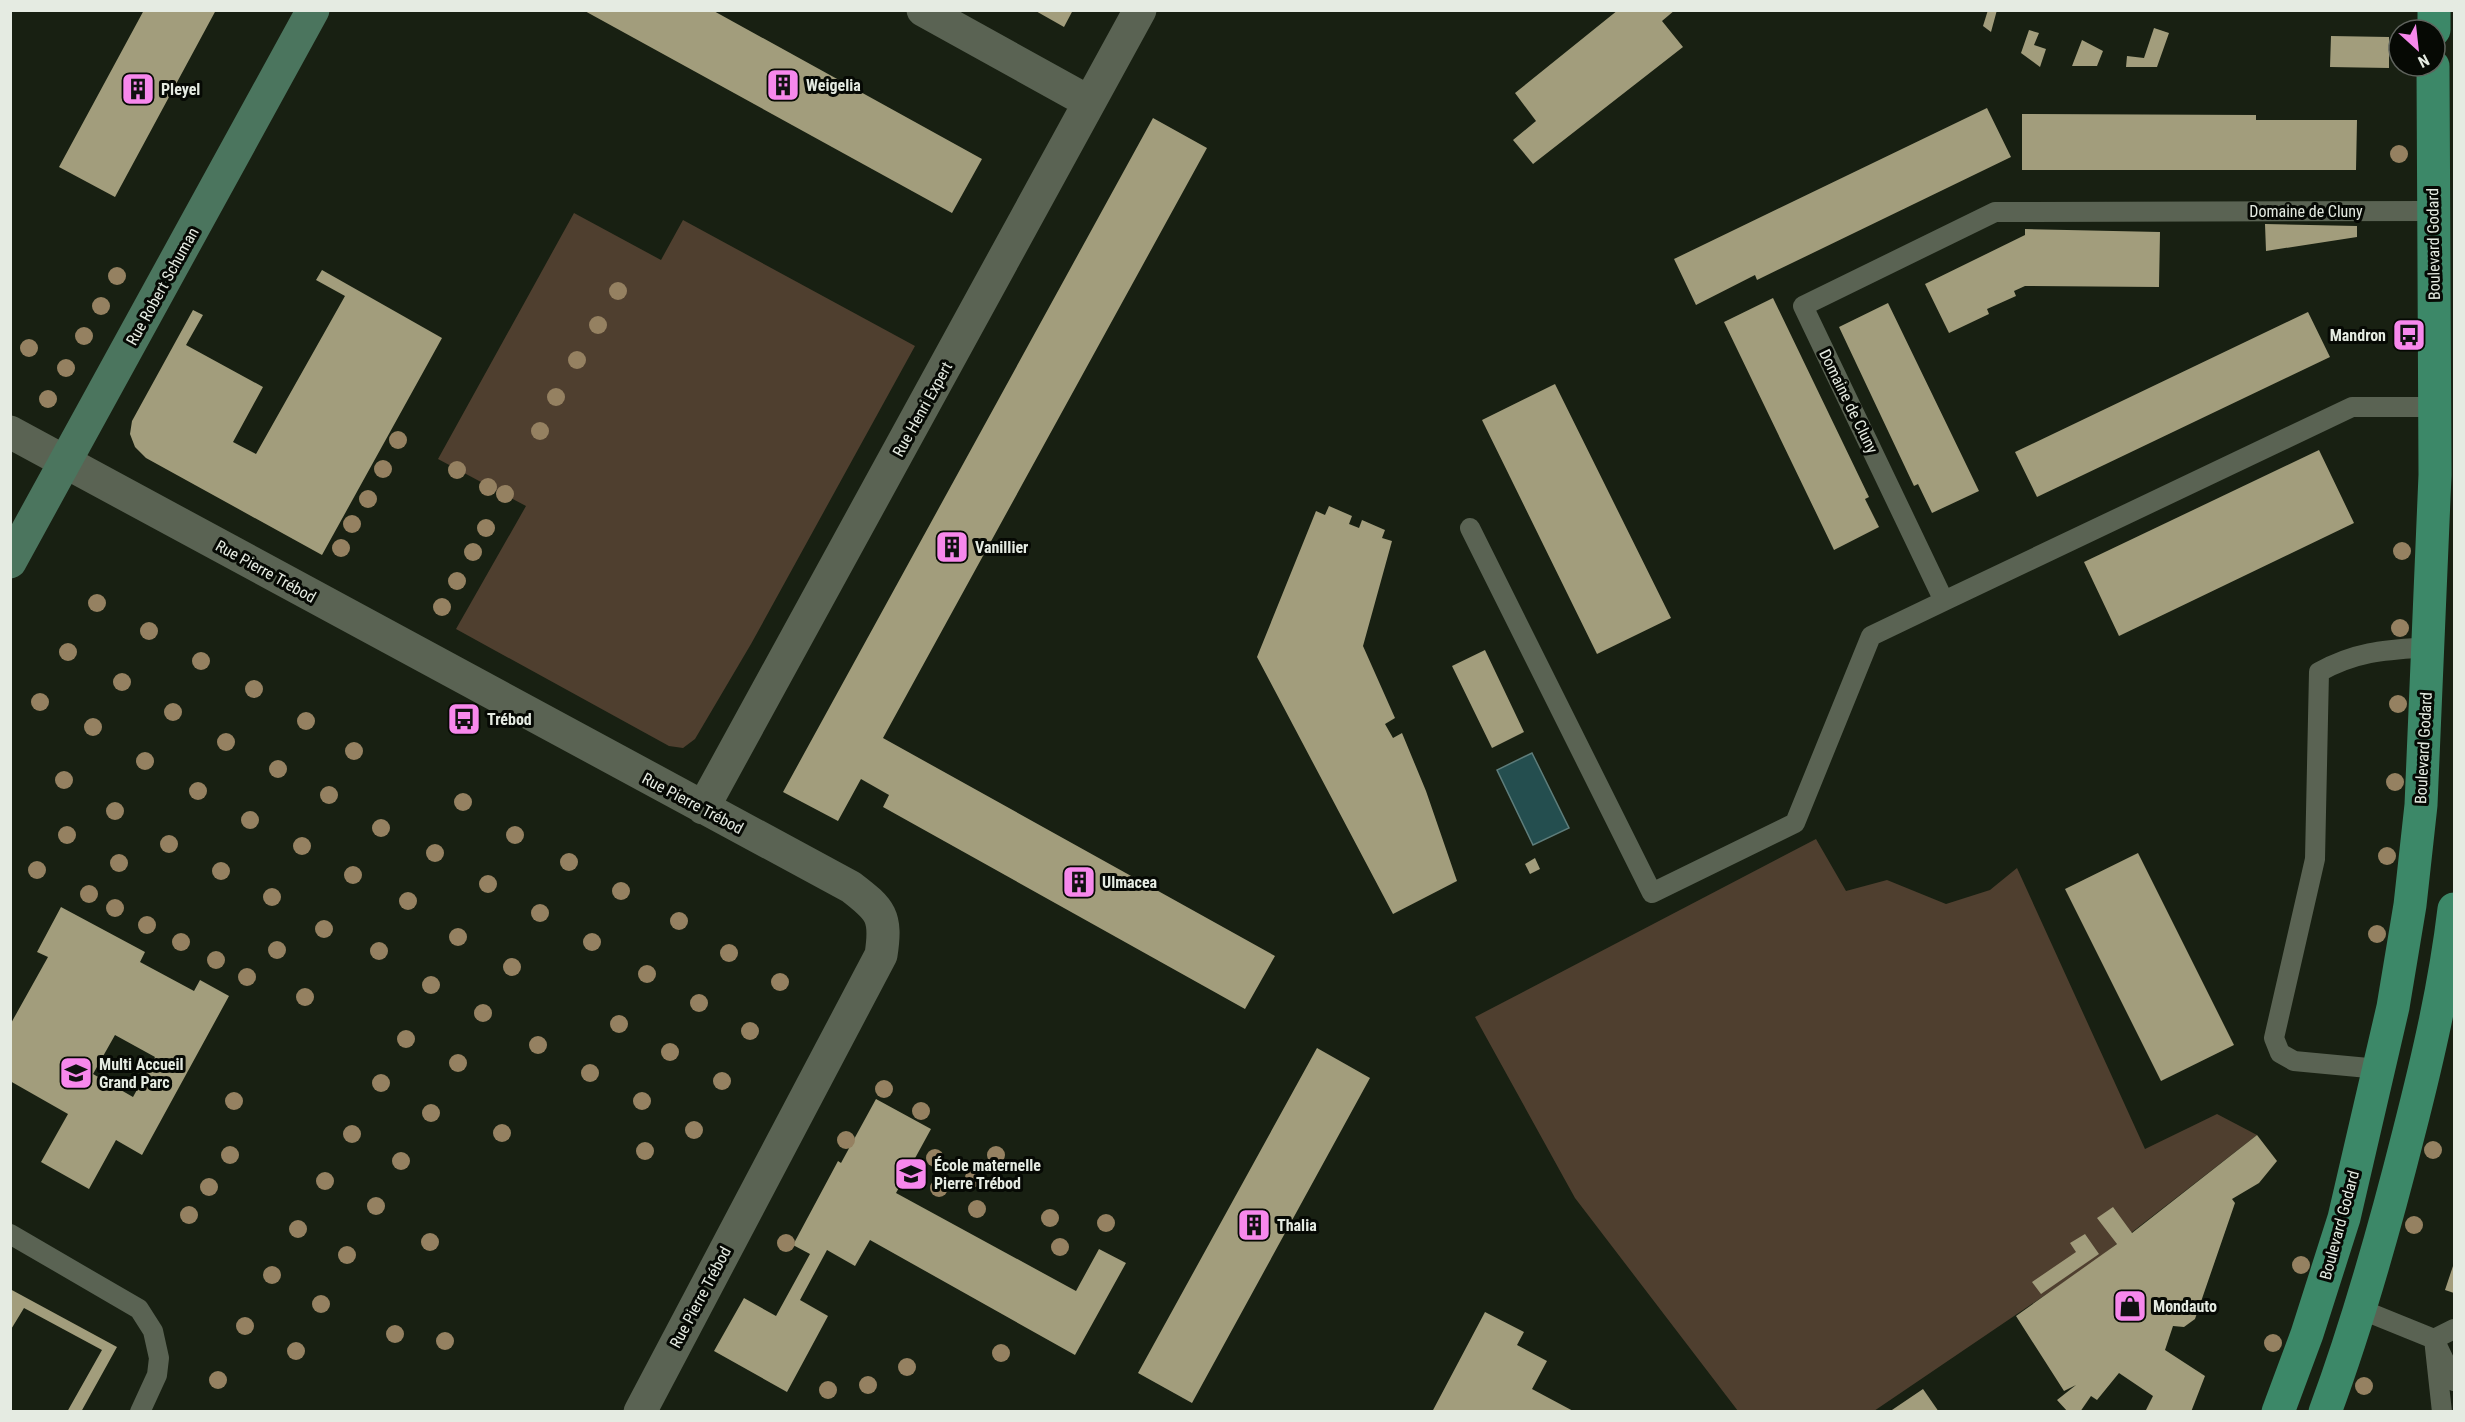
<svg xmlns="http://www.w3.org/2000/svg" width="2465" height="1422" font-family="'Roboto Condensed',sans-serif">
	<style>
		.green { fill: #4f3f2f }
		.water { fill: #244e4f; stroke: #5e7d7b; stroke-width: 1.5 }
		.building { fill: #a29d7c; fill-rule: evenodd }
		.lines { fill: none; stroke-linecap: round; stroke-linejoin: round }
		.lane { stroke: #5a6353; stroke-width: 20 }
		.street { stroke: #5a6353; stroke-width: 33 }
		.secondary { stroke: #4b755e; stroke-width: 33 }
		.primary { stroke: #3c8868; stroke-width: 33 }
		.tree { fill: #958161 }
		.labels { text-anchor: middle; stroke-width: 6; stroke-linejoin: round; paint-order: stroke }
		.poi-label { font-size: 16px; font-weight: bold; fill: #e5ebe2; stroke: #060904; text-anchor: start }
		.street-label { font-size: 16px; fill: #e5ebe2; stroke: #060904 }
	</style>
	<rect width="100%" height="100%" fill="#182012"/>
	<path class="green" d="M574,213L661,260L683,220L915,346L751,644L695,739L683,748L669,746L456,629L526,506L438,459Z
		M1816,839L1846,891L1887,880L1946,904L1990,890L2017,868L2145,1149L2217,1114L2257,1135L2091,1264L1874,1411H1738L1575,1198L1475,1017Z"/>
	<path class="water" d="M1532,753L1569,828L1533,845L1497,770Z"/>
	<path class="building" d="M144,10H216L115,197L59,167Z
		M583,10H712L982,159L952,213Z
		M1034,10H1073L1064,27Z
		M1618,10H1675L1662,21L1683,47L1533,164L1513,140L1536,121L1515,93Z
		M1988,10H1997L1991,32L1983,26Z
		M2154,28L2169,33L2157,67H2126L2127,56L2144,58Z
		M2029,30L2039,33L2034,45L2046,49L2040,67L2021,53Z
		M2331,36L2389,37V68L2330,67Z
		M2082,40L2103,51L2097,66H2072Z
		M1987,108L2011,157L1757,280L1755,275L1696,305L1674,259Z
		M2022,114L2256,115V120H2357L2356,170H2022Z
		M1153,118L1207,148L883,738L1275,956L1245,1009L883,807L889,795L861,779L838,821L783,792Z
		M2265,224L2357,226V237L2266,251Z
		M2025,229L2160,232L2159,287L2025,286L2014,291L2016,296L1987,309L1989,314L1949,333L1925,284L2025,235Z
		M322,270L442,338L322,555L146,458L135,447L130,434L132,421L193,310L203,315L186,345L263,387L233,442L256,454L345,296L316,280Z
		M1773,298L1869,497L1865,499L1879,527L1834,550L1724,322Z
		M1888,303L1979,491L1932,513L1918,484L1914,486L1839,327Z
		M2308,312L2330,357L2037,497L2015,452Z
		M1555,384L1671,618L1597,654L1482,420Z
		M2319,450L2354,523L2119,636L2084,562Z
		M1329,506L1352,516L1349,524L1359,528L1362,520L1385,530L1382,538L1392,541L1363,646L1395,718L1385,724L1393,738L1402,733L1426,791L1457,881L1393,914L1257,657L1316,511L1325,515Z
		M1485,650L1524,732L1492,748L1452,666Z
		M2138,853L2234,1045L2161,1081L2065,889Z
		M1535,858L1540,869L1530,874L1525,864Z
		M61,907L145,952L140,962L194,991L200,980L229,996L142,1155L116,1140L89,1189L41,1162L68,1114L10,1081V1025L48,957L37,952ZM115,1035L155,1057L133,1097L93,1074Z
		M1317,1048L1370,1078L1192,1403L1138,1373Z
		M876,1099L931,1129L896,1193L1076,1291L1099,1249L1126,1263L1075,1355L870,1240L855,1266L827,1250L800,1300L828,1316L787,1392L714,1351L744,1298L776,1316L810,1254L793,1245L838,1161L841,1163Z
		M2257,1135L2277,1161L2259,1183L2232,1199L2235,1203L2195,1319L2184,1327L2173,1326L2165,1350L2205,1376L2191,1412H2145L2153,1396L2119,1373L2097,1400L2091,1396L2080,1412H2068L2057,1400L2076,1385L2064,1391L2016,1316L2117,1244L2097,1218L2113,1207L2132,1233Z
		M2085,1234L2099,1254L2041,1294L2032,1282L2076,1252L2070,1243Z
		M2454,1263V1293L2445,1290Z
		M10,1289L117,1347L81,1412H67L102,1350L24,1308L10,1331Z
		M1485,1312L1524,1332L1517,1345L1547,1361L1532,1389L1575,1412H1432Z
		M1923,1389L1939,1412H1889Z"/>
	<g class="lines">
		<path class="lane" d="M2433,211L1995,212L1803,306L1944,601L2352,407H2435
			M1470,528L1652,893L1795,823L1871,636L1944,601
			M2379,1069L2294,1061L2280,1053L2274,1038L2315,859L2319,672C2357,651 2386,650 2428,647
			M10,1234L139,1309L153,1331L159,1358L157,1375L140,1412
			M2360,1309L2434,1339L2442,1412
			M2454,1329L2434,1339L2454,1381"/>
		<path class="street" d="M923,10L1089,102
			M10,432L851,887C881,910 887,916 881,955L640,1412
			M703,808L1140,10"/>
		<path class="secondary" d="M10,562L313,10"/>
		<path class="primary" d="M2434,30V10
			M2278,1412L2307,1334L2344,1218L2393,1007L2410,905L2421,805L2435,475L2433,66
			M2325,1412C2359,1320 2385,1227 2409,1132C2428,1058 2445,985 2454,909"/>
	</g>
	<g class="tree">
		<circle cx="2399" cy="154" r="9"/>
		<circle cx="117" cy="276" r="9"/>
		<circle cx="618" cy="291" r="9"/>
		<circle cx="101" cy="306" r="9"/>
		<circle cx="598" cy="325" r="9"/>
		<circle cx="84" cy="336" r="9"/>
		<circle cx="29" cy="348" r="9"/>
		<circle cx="577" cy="360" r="9"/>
		<circle cx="66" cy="368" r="9"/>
		<circle cx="556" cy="397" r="9"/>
		<circle cx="48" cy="399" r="9"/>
		<circle cx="540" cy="431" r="9"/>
		<circle cx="398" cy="440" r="9"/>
		<circle cx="383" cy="469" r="9"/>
		<circle cx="457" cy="470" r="9"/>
		<circle cx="488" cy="487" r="9"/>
		<circle cx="505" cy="494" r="9"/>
		<circle cx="368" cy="499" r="9"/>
		<circle cx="352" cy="524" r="9"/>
		<circle cx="486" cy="528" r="9"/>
		<circle cx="341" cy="548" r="9"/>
		<circle cx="2402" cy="551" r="9"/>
		<circle cx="473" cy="552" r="9"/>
		<circle cx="457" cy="581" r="9"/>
		<circle cx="97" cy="603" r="9"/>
		<circle cx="442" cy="607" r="9"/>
		<circle cx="2400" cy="628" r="9"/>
		<circle cx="149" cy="631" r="9"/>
		<circle cx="68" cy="652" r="9"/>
		<circle cx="201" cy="661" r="9"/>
		<circle cx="122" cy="682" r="9"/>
		<circle cx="254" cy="689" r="9"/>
		<circle cx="40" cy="702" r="9"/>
		<circle cx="2398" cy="704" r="9"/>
		<circle cx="173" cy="712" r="9"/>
		<circle cx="306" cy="721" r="9"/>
		<circle cx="93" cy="727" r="9"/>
		<circle cx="226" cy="742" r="9"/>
		<circle cx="354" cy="751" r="9"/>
		<circle cx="145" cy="761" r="9"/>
		<circle cx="278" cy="769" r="9"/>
		<circle cx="64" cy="780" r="9"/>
		<circle cx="2395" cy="782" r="9"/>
		<circle cx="198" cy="791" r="9"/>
		<circle cx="329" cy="795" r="9"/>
		<circle cx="463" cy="802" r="9"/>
		<circle cx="115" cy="811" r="9"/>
		<circle cx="250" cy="820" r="9"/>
		<circle cx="381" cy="828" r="9"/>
		<circle cx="67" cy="835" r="9"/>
		<circle cx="515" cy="835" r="9"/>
		<circle cx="169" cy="844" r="9"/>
		<circle cx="302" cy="846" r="9"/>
		<circle cx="435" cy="853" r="9"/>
		<circle cx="2387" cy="856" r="9"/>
		<circle cx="569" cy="862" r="9"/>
		<circle cx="119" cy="863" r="9"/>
		<circle cx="37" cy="870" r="9"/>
		<circle cx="221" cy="871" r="9"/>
		<circle cx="353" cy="875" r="9"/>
		<circle cx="488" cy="884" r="9"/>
		<circle cx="621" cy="891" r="9"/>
		<circle cx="89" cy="894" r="9"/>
		<circle cx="272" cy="897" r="9"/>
		<circle cx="408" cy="901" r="9"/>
		<circle cx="115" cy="908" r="9"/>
		<circle cx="540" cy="913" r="9"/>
		<circle cx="679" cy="921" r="9"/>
		<circle cx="147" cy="925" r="9"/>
		<circle cx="324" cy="929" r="9"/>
		<circle cx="2377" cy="934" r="9"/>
		<circle cx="458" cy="937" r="9"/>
		<circle cx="181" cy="942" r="9"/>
		<circle cx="592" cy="942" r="9"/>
		<circle cx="277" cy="950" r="9"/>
		<circle cx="379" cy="951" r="9"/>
		<circle cx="729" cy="953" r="9"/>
		<circle cx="216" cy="960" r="9"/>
		<circle cx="512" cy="967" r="9"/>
		<circle cx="647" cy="974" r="9"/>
		<circle cx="247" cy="977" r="9"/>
		<circle cx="780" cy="982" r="9"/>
		<circle cx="431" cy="985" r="9"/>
		<circle cx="305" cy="997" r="9"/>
		<circle cx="699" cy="1003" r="9"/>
		<circle cx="483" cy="1013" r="9"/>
		<circle cx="619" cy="1024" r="9"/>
		<circle cx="750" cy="1031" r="9"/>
		<circle cx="406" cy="1039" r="9"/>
		<circle cx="538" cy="1045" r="9"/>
		<circle cx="670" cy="1052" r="9"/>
		<circle cx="458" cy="1063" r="9"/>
		<circle cx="590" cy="1073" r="9"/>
		<circle cx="722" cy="1081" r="9"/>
		<circle cx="381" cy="1083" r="9"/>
		<circle cx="884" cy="1089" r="9"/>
		<circle cx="234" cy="1101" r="9"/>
		<circle cx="642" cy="1101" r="9"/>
		<circle cx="921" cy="1111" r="9"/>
		<circle cx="431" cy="1113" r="9"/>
		<circle cx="694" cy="1130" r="9"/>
		<circle cx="502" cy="1133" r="9"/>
		<circle cx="352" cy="1134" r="9"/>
		<circle cx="846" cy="1140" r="9"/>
		<circle cx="2433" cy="1150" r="9"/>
		<circle cx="645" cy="1151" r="9"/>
		<circle cx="230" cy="1155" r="9"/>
		<circle cx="996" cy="1155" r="9"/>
		<circle cx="935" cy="1158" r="9"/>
		<circle cx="401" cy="1161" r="9"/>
		<circle cx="974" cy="1178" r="9"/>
		<circle cx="325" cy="1181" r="9"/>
		<circle cx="209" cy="1187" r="9"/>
		<circle cx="939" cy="1188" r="9"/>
		<circle cx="376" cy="1206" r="9"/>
		<circle cx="977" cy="1209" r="9"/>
		<circle cx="189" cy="1215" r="9"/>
		<circle cx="1050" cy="1218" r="9"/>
		<circle cx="1106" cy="1223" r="9"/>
		<circle cx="2414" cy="1225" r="9"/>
		<circle cx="298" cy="1229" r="9"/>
		<circle cx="430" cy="1242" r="9"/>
		<circle cx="786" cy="1243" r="9"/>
		<circle cx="1060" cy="1247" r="9"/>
		<circle cx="347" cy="1255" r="9"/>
		<circle cx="2301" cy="1265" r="9"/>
		<circle cx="272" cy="1275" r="9"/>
		<circle cx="321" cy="1304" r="9"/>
		<circle cx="245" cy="1326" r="9"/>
		<circle cx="395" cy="1334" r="9"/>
		<circle cx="445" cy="1341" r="9"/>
		<circle cx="2273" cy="1343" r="9"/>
		<circle cx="296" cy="1351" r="9"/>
		<circle cx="1001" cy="1353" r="9"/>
		<circle cx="907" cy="1367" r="9"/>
		<circle cx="218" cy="1380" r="9"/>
		<circle cx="868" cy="1385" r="9"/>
		<circle cx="2364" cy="1386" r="9"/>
		<circle cx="828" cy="1390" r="9"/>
	</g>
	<defs>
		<symbol id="building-square" viewBox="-11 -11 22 22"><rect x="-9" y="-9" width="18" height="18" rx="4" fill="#f788ec" stroke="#060904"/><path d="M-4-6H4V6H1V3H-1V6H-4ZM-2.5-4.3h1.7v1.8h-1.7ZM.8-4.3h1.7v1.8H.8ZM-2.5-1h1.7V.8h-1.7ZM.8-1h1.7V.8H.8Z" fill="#111"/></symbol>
		<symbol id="bus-square" viewBox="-11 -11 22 22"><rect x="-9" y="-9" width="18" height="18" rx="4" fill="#f788ec" stroke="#060904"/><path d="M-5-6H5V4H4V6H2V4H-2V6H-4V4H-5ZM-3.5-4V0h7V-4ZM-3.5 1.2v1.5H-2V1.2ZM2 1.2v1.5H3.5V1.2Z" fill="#111"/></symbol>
		<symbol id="school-square" viewBox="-11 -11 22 22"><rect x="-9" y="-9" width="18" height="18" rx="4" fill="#f788ec" stroke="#060904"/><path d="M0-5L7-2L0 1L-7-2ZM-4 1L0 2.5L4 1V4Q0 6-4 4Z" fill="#111"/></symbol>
		<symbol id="shop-square" viewBox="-11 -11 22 22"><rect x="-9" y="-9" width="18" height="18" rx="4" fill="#f788ec" stroke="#060904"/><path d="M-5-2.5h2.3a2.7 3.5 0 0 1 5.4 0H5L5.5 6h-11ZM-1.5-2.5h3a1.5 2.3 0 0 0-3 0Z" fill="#111"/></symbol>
	</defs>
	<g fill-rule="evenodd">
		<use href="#building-square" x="764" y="66" width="38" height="38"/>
		<use href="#building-square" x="119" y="70" width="38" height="38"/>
		<use href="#bus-square" x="2390" y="316" width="38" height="38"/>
		<use href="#building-square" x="933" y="528" width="38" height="38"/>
		<use href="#bus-square" x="445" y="700" width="38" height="38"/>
		<use href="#building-square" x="1060" y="863" width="38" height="38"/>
		<use href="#school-square" x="57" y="1054" width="38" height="38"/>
		<use href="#school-square" x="892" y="1155" width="38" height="38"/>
		<use href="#building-square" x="1235" y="1206" width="38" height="38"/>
		<use href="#shop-square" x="2111" y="1287" width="38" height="38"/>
	</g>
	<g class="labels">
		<g class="poi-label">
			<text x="806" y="91">Weigelia</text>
			<text x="161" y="95">Pleyel</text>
			<text x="2386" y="341" text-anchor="end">Mandron</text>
			<text x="975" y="553">Vanillier</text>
			<text x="487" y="725">Trébod</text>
			<text x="1102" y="888">Ulmacea</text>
			<text x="99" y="1070">Multi Accueil<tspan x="99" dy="18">Grand Parc</tspan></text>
			<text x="934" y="1171">École maternelle<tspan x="934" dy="18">Pierre Trébod</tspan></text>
			<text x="1277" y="1231">Thalia</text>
			<text x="2153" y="1312">Mondauto</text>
		</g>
		<g class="street-label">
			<text x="2306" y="217">Domaine de Cluny</text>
			<text transform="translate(2433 244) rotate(-91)" y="6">Boulevard Godard</text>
			<text transform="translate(162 286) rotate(-61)" y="6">Rue Robert Schuman</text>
			<text transform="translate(1849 401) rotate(64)" y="6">Domaine de Cluny</text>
			<text transform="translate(922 409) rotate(-61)" y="6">Rue Henri Expert</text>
			<text transform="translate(266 571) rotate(29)" y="6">Rue Pierre Trébod</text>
			<text transform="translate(2423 748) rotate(-87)" y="6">Boulevard Godard</text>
			<text transform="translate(693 803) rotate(28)" y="6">Rue Pierre Trébod</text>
			<text transform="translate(2339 1225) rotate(-75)" y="6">Boulevard Godard</text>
			<text transform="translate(700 1297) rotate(-62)" y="6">Rue Pierre Trébod</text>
		</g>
	</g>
	<rect width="2465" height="1422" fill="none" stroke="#e5ebe2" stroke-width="24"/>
	<g transform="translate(2417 48) rotate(153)"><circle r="28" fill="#060904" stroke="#5f635d" stroke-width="1.5"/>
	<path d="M0-4.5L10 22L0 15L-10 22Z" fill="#f788ec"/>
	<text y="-9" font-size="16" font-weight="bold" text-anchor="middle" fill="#e5ebe2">N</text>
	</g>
</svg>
